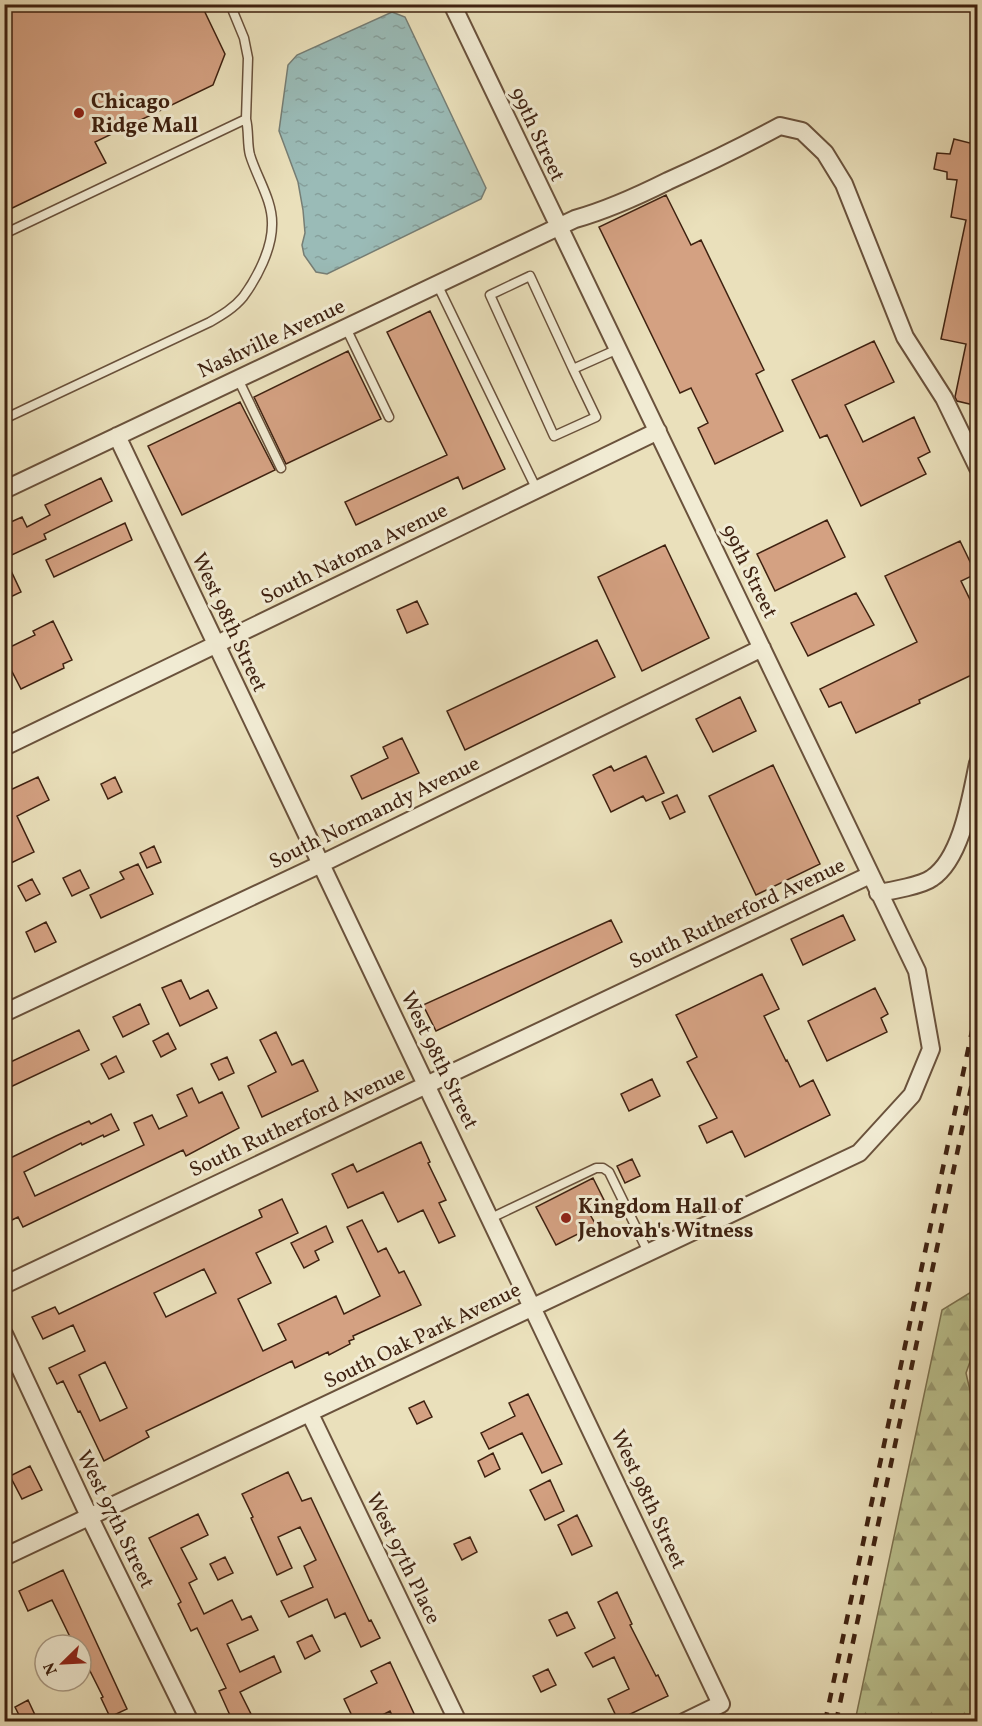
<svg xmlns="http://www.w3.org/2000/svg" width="982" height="1726" font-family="Vollkorn,serif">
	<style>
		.forest { fill: url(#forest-firs); stroke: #7c7250; stroke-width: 1.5 }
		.water { fill: url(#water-ripples); stroke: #767e75; stroke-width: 1.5 }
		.building { fill: #d4a182; stroke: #3f2211; stroke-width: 1.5; fill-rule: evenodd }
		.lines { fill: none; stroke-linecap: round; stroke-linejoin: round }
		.service-casing { stroke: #6a523c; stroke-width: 11 }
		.minor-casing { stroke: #6a523c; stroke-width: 20 }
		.service { stroke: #f1ebd3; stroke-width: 8 }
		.minor { stroke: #f1ebd3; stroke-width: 16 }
		.rail { stroke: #3f2211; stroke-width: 4.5; stroke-dasharray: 10 10; stroke-linecap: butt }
		.poi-dot { fill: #8f2418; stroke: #f1ebd3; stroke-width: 2 }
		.labels { text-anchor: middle; stroke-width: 6; stroke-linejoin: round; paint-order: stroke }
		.poi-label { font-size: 21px; font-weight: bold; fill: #3f2211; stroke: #f1ebd3; text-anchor: start }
		.street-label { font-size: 21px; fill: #3f2211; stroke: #f1ebd3 }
	</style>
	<defs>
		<pattern id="forest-firs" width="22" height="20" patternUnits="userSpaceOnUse" patternTransform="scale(1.5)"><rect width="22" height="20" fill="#bac18e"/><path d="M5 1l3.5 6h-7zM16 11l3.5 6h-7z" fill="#999c73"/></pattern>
		<pattern id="water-ripples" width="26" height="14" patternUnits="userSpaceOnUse" patternTransform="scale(1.5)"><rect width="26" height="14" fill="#9abbb7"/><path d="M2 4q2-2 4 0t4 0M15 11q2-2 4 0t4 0" fill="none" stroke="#86a09c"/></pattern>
	</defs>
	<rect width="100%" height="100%" fill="#eae0bb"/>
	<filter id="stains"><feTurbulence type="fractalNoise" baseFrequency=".00333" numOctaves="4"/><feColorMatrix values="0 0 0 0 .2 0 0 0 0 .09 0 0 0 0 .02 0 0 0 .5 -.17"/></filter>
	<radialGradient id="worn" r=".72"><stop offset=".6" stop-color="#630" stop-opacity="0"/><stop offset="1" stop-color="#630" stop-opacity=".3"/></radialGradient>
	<path class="forest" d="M977,1277V1342L966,1373L978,1426L977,1719L972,1722L855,1721L942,1310L973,1291Z"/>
	<path class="water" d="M392,12L405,17L486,188L481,199L327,274L316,272L304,255L302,245L305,233L303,210L298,182L279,131L288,65L297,55Z"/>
	<path class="building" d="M4,4H201L225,54L213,85L95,142L106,163L4,212Z
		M954,139L978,145V406L957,401L955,397L966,344L941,339L966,220L951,217L957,180L947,179V172L934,169L937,153L950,154Z
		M666,195L691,245L701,240L764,370L756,374L783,431L715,464L698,428L708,423L691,388L680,393L599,227Z
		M430,311L505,469L463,489L458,477L356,525L345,502L447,455L387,332Z
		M874,341L894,382L845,405L863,442L914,417L930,452L918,458L926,474L861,506L827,435L820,438L792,380Z
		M348,351L381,419L286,464L254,397Z
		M240,402L275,470L182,515L148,446Z
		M101,478L112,501L44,534L46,539L5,558L21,592L4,600V525L22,517L27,527L50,515L45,505Z
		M827,520L845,557L775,591L757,554Z
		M125,523L132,540L54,577L46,560Z
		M960,541L976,574L961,581L978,616V672L919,700L920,703L856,733L841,702L829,707L820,689L917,642L885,576Z
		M665,545L709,638L642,671L598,577Z
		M856,593L874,625L808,656L791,623Z
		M417,601L428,624L407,633L397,610Z
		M53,621L72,660L63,664L64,668L21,689L4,656V650L35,635L33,631Z
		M597,640L615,677L465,750L447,711Z
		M740,697L756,731L713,752L696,719Z
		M402,738L419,773L362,799L351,776L388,758L383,747Z
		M646,756L664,793L646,801L643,796L611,812L593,775L611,766L614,771Z
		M773,765L820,864L756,895L709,796Z
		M38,777L49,800L17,816L34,852L11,863L4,850V789L6,792Z
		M115,777L122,792L108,799L101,784Z
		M677,795L685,812L670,819L662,802Z
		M154,846L161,862L147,868L140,853Z
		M138,864L153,894L101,918L90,895L124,879L120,872Z
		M80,870L89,888L72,896L63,878Z
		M32,879L40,894L26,901L18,886Z
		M843,915L855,940L803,965L791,939Z
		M611,920L622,942L436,1031L423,1005Z
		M46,922L56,942L35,952L26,932Z
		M762,974L779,1009L764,1016L786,1061L787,1060L800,1087L813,1080L830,1115L745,1157L732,1131L707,1143L699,1126L717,1118L687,1062L697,1057L676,1015Z
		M181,980L190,999L208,990L217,1008L180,1026L162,988Z
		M875,988L888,1014L881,1018L887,1032L827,1061L808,1021Z
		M140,1004L149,1024L123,1037L113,1017Z
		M79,1030L89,1050L4,1090V1065Z
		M276,1032L292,1065L303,1060L318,1091L262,1117L248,1086L276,1072L260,1040Z
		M168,1033L176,1049L161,1057L153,1041Z
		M116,1056L124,1072L109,1079L101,1064Z
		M227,1057L234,1073L219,1080L211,1064Z
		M652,1079L660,1096L629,1111L621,1094Z
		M192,1088L199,1103L222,1092L239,1128L186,1156L183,1150L23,1227L18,1217L4,1224V1161L56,1136L89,1121L91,1124L111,1114L119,1130L104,1137L103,1135L82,1145L81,1143L24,1172L35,1196L144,1145L134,1123L152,1115L159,1129L187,1116L177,1095Z
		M421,1142L430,1162L428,1163L446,1200L439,1203L455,1236L439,1243L423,1210L398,1222L383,1192L348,1208L332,1174L353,1164L357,1172Z
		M632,1159L640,1176L625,1183L617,1166Z
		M593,1178L605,1202L588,1211L596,1225L556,1245L536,1207Z
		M282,1199L298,1233L256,1253L271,1283L238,1299L263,1351L286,1340L278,1324L336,1296L344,1314L380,1296L347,1227L362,1220L378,1252L386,1248L399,1273L404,1271L421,1305L353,1336L354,1339L349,1341L350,1344L329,1355L328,1352L295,1368L292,1361L188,1411L146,1431L149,1437L104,1461L80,1411L78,1412L63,1381L57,1384L49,1368L85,1351L73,1325L43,1339L32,1317L55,1307L59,1314L262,1217L259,1210ZM204,1269L216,1293L166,1317L154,1293ZM105,1362L127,1408L100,1421L79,1375Z
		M326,1226L333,1242L315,1251L319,1260L304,1268L291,1243Z
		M528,1394L562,1464L542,1473L522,1433L489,1449L481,1433L515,1416L509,1403Z
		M424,1401L432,1417L417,1424L409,1408Z
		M493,1453L500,1469L485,1477L478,1461Z
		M30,1466L42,1490L22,1499L10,1476Z
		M288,1472L302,1501L311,1498L369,1621L371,1620L380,1638L361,1647L345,1613L335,1618L327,1599L289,1617L281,1601L313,1587L304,1566L316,1560L300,1527L278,1537L292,1568L277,1575L251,1518L253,1517L242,1494Z
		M550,1480L564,1511L545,1520L530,1490Z
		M198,1514L208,1535L181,1548L197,1579L189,1583L204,1614L232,1600L242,1620L251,1616L258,1630L227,1644L240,1672L274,1656L281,1672L240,1692L255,1722H233L219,1691L226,1688L197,1628L191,1631L178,1604L181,1602L149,1538Z
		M577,1515L592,1546L572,1555L558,1525Z
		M470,1537L477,1552L462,1560L454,1544Z
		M225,1557L233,1573L218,1580L210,1564Z
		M63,1570L127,1709L110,1717L101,1698L103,1697L81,1653V1645H77L75,1641L73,1643L52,1600L28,1611L19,1591Z
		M617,1592L632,1624L630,1625L656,1676L658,1675L668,1696L618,1720L608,1699L629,1689L614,1657L593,1667L585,1653L615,1638L598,1602Z
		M567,1612L575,1628L557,1636L549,1620Z
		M312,1635L320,1651L305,1659L297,1642Z
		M390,1662L416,1718L408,1722H395L390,1711L369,1722H355L344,1699L377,1683L371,1671Z
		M548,1669L556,1685L541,1692L533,1676Z
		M28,1700L35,1715L22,1721L15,1707Z"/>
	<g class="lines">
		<defs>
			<path id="service" d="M4,234L246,119
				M437,284L537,490
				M346,328L389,417
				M573,369L530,276L490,295L554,436L596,417L573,369L618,349
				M238,379L281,468
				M4,419L210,322C222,315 234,308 243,297C257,278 272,249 272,225C273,201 257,178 250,155C247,144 249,131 246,119L248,58L244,38L230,4
				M491,1218L596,1168H603L609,1172L648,1252"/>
			<path id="minor" d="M117,436L721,1704L684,1722
				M4,490L575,219C607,210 638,196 668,181C706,164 743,146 780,126L802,131L825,153L844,184L905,337L944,398L978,468
				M4,747L658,431
				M878,893C891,891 923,885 932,878C962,858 971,796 978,763
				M4,1013L321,864L762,648
				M4,1285L870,875
				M4,1334L89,1516L190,1722
				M310,1414L458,1722
				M4,1557L859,1153L912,1095L931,1049L917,971L452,4"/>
		</defs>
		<use href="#service" class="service-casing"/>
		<use href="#minor" class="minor-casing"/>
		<use href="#service" class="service"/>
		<use href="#minor" class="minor"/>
		<path class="rail" d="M825,1722L978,1003
			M836,1722L978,1055"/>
	</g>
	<g class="poi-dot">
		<circle cx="79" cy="113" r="6"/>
		<circle cx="566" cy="1218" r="6"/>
	</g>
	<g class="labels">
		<g class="poi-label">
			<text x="91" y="108">Chicago<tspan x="91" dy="24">Ridge Mall</tspan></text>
			<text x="578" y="1213">Kingdom Hall of<tspan x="578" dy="24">Jehovah's Witness</tspan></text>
		</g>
		<g class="street-label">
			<text transform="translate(538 134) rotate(65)" y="7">99th Street</text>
			<text transform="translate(271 338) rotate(-25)" y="7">Nashville Avenue</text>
			<text transform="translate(354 553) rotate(-26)" y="7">South Natoma Avenue</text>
			<text transform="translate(750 571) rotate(64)" y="7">99th Street</text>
			<text transform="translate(230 622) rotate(65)" y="7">West 98th Street</text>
			<text transform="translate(374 812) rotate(-26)" y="7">South Normandy Avenue</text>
			<text transform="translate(737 913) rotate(-25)" y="7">South Rutherford Avenue</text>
			<text transform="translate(440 1060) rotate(64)" y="7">West 98th Street</text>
			<text transform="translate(297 1121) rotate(-25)" y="7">South Rutherford Avenue</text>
			<text transform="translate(422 1335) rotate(-26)" y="7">South Oak Park Avenue</text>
			<text transform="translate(649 1499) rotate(65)" y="7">West 98th Street</text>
			<text transform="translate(116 1519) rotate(64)" y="7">West 97th Street</text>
			<text transform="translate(404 1558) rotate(64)" y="7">West 97th Place</text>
		</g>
	</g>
	<rect width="982" height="1726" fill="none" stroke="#eae0bb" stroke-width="24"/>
	<rect x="6" y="6" width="970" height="1714" fill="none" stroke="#3f2211" stroke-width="3"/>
	<rect x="12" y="12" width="958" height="1702" fill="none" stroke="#3f2211" stroke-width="1.5"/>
	<g transform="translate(63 1663) rotate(246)"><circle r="28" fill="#f1ebd3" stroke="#aa9b85" stroke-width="1.5"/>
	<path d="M0-4.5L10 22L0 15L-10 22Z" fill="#8f2418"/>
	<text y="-9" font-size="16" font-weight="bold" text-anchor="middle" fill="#3f2211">N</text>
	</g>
	<rect width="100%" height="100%" filter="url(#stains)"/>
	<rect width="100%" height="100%" fill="url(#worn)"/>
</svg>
